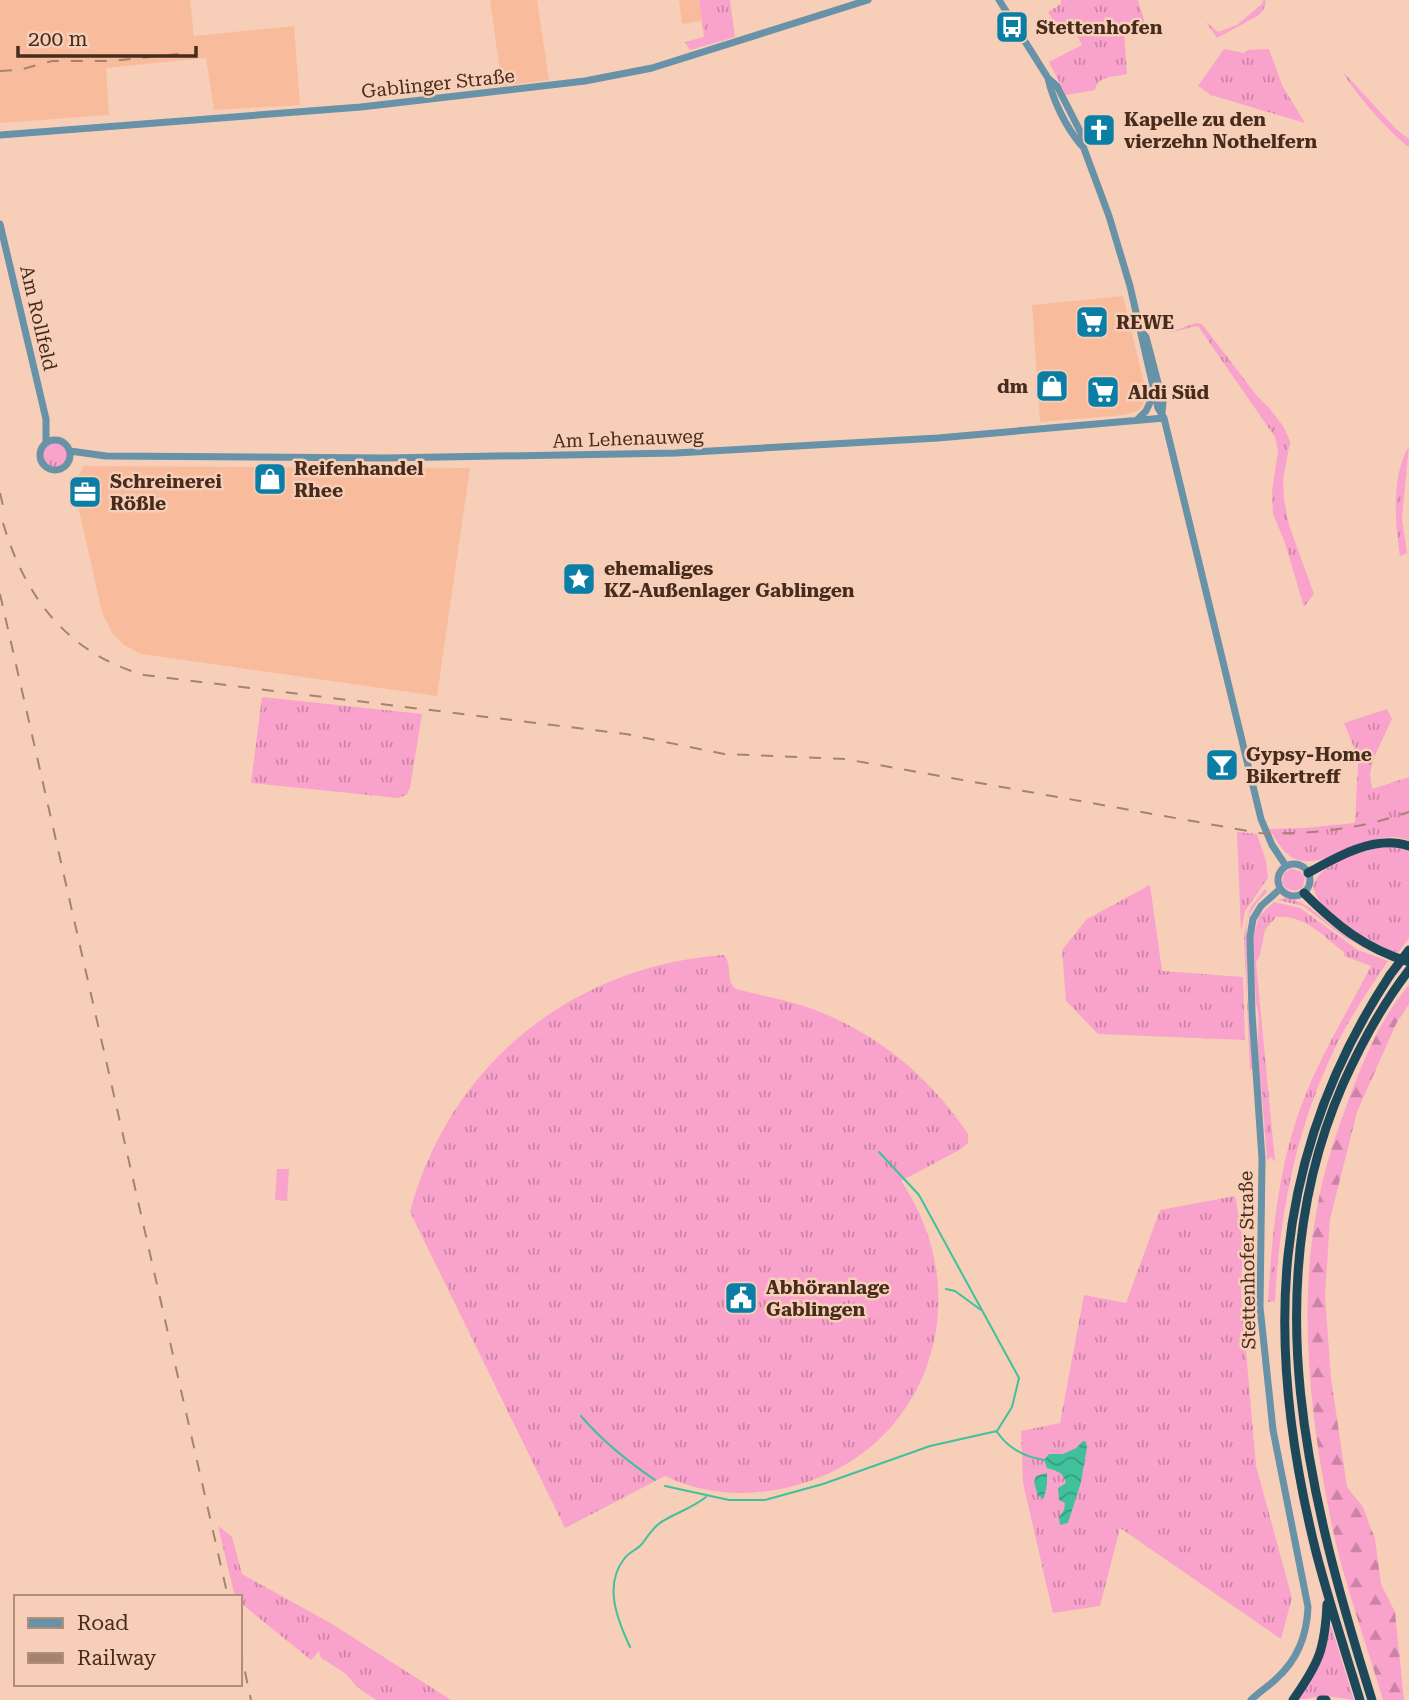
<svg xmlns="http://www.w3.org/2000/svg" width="1409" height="1700" font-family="'Roboto Serif',serif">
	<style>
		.built { fill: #f8bc9c }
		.grass { fill: url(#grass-tufts) }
		.forest { fill: url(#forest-firs) }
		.garden { fill: #f9a2cc }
		.water { fill: url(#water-waves) }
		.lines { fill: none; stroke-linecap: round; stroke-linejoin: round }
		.stream { stroke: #40c19b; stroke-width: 2 }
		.tertiary { stroke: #6792a7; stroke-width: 7 }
		.trunk { stroke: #1c485a; stroke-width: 9 }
		.rail { stroke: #a58370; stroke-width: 2; stroke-dasharray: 12 12; stroke-linecap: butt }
		.trunk-bridge { stroke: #1c485a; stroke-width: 9 }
		.labels { text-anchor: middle; stroke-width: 5; stroke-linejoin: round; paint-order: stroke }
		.poi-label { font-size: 19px; font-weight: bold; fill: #472c1d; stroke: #f7ceb8; text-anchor: start }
		.street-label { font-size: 19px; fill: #472c1d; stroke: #f7ceb8 }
	</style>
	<defs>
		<pattern id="grass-tufts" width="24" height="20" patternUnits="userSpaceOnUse" patternTransform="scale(1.75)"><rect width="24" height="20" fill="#f9a2cc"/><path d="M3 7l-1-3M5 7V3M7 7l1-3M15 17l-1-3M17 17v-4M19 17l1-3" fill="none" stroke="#cb84a5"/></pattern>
		<pattern id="forest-firs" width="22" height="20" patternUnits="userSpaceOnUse" patternTransform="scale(1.75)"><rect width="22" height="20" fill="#f9a2cc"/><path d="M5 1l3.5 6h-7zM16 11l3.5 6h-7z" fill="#cb84a5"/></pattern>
		<pattern id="water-waves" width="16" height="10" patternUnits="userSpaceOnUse" patternTransform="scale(1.75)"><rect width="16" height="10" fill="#40c19b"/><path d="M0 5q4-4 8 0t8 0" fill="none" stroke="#379d7e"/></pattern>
	</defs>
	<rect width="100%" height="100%" fill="#f7ceb8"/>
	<path class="built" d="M0,0H190L194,36L294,26L300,105L214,110L206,58L106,68L109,115L0,123Z
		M490,0H537L549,80L502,86Z
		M679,0H699L702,21L682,24Z
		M1123,296L1144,383V403L1138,411L1124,415L1040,422L1032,305Z
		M84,466L470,468L437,696L141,654L124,645L112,633L102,612L73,484Z"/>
	<path class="grass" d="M699,0H730L735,37L690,50L685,42L704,37Z
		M1061,0H1138L1147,30L1124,31L1127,74C1115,77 1098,75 1095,90L1066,95L1049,62L1082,45L1076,34H1061L1048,12L1061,4Z
		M1262,0L1266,1L1264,9L1259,15L1217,38L1206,22L1218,32L1237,25L1263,3Z
		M1224,49L1244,53L1248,50L1269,49L1282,85L1305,123L1211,95L1198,86Z
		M1343,72L1397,130L1409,139V147C1391,135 1353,91 1343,72Z
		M1196,323L1202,324L1257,396L1270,409L1283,426L1290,441L1283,480L1284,500L1289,525L1314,594L1304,607L1285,543L1273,514L1272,492L1278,451L1275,437L1198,326L1168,333Z
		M43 455a12 12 0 1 1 24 0a12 12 0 1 1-24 0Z
		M1409,446L1402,518L1407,553L1400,556C1395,523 1391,476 1409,446Z
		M262,697L422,714L410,788L406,795L398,798L251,783Z
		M1387,709L1392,719L1374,757L1370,773L1372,789L1409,777V840C1404,839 1398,837 1393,837C1363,837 1319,872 1293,858C1282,852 1276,839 1269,829L1304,828L1355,823L1358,765L1356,752L1344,723Z
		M1237,832L1257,834L1266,861L1268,878L1245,911L1241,932Z
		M1390,845L1409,851V938L1398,953C1372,943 1318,916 1313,886C1320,861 1367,850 1390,845Z
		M1291,869L1300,871L1305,877L1303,887L1296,891L1287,889L1282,883L1284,873Z
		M1150,885L1162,971L1243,977L1245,1040L1098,1034L1066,1001L1062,950L1087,919Z
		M1265,889L1267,892C1260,899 1251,908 1248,919C1245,931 1248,945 1247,958C1245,994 1250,1031 1253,1068L1250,1070L1244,937L1250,908Z
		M1285,898L1297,901L1309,907L1330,925L1365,948L1344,937L1303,906L1278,900Z
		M1274,902L1300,908L1358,950L1388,961C1369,989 1350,1017 1335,1048C1296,1129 1280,1211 1275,1301L1268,1302C1272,1232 1279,1161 1305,1096C1323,1051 1349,1009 1371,966L1344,956V952C1323,936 1304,914 1276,917L1265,930L1260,955L1256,962L1275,1162L1271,1157L1267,1160C1265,1123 1260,1085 1258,1048C1257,1034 1261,1017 1256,1004L1253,938L1259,916Z
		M724,955C733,965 725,981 736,989C758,995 782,999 804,1006C872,1029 929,1075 968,1134V1143L961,1149L901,1181C981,1298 928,1457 785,1488C745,1497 702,1494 665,1476L565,1528L410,1212C450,1064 572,966 724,955Z
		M1235,1196L1243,1238L1241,1294L1256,1466L1292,1598L1281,1639L1120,1528L1100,1606L1053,1613L1023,1483L1021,1431L1060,1423L1084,1295L1126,1303L1160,1210Z
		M218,1526L232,1537L242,1574L332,1624L451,1700H376L357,1687L345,1673L321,1658L319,1651L311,1660L243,1605H240V1597H235Z
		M1331,1626L1354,1700L1326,1696L1296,1700C1313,1677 1327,1656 1329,1627Z"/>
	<path class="forest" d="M1409,985V1004L1396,1024L1357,1112L1330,1219L1325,1296L1331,1378L1347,1487L1363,1507L1375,1539L1381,1584L1395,1612L1404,1700H1383C1365,1639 1342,1578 1330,1516C1311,1422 1299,1315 1315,1220C1321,1181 1332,1144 1346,1107C1360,1068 1381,1016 1409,985Z"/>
	<path class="garden" d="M277,1169H289L287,1201L275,1200Z"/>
	<path class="water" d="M1083,1441L1086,1442L1087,1447L1081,1482L1068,1523L1060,1525L1059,1517L1064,1510L1065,1503L1059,1500L1058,1488L1066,1483C1063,1472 1057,1471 1047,1468L1044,1460L1049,1454H1063L1076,1448Z
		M1047,1473V1484L1044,1498L1038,1496L1034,1482L1036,1476Z"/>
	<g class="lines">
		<path class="stream" d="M946,1289L955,1291L981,1310
			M581,1416C603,1442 627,1461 655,1480
			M997,1432C1008,1448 1025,1457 1044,1460
			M665,1486L729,1500H765L823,1484L930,1446L997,1431L1012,1407L1019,1378L919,1195L879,1152
			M630,1647C618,1621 603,1586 624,1559C628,1553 636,1550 641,1545C648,1537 653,1526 663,1521C678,1512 692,1508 706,1497"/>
		<path class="tertiary" d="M999,0L1048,78L1057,86L1081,133L1083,146L1109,216L1130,286L1158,408L1164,418L1261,819L1272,845L1286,866
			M1048,78C1053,101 1066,127 1081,145
			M0,135L361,107L585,81L652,68L868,0
			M0,224L46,419V443
			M1141,331L1146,337L1163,402L1162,413
			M1137,420L1146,411L1153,396
			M40 455a15 15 0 1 1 30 0a15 15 0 1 1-30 0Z
			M70,451L106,456L385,458L676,453L938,438L1164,418
			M1278 880a16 16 0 1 1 32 0a16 16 0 1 1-32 0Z
			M1251,1700C1259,1692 1269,1686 1277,1678C1298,1659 1307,1634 1308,1607L1273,1430L1260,1307L1262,1159L1252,1013L1250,937L1253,919L1261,906L1280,889"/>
		<path class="trunk" d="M1308,873C1336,857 1376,834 1409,846
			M1304,893C1336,925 1364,948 1409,962
			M1293,1700C1319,1663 1325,1649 1327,1604
			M1321,1700H1326
			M1360,1700C1345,1651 1329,1602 1316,1552C1264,1344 1269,1159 1390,975
			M1372,1700C1309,1499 1254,1287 1343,1084C1361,1044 1382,1005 1409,970"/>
		<path class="rail" d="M0,71L19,70L52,61H111L179,54
			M0,493L5,514
			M3,523C25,597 67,653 144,675L626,734L724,754L845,759L1259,833C1311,835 1360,829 1409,812
			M0,594L228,1597
			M240,1648L251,1700"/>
		<path class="trunk-bridge" d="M1390,975L1409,950"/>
	</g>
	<defs>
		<symbol id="bus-square" viewBox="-11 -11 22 22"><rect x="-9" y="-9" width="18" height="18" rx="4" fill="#0b7ea6" stroke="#f7ceb8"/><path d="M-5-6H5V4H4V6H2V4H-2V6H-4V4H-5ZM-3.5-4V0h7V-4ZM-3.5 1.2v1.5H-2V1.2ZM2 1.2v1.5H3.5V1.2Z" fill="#fff"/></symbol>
		<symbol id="church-square" viewBox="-11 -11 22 22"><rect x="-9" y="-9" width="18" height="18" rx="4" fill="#0b7ea6" stroke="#f7ceb8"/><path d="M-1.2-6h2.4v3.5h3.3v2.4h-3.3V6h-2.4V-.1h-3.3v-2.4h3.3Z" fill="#fff"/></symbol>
		<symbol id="supermarket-square" viewBox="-11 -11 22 22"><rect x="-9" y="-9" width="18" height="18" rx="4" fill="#0b7ea6" stroke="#f7ceb8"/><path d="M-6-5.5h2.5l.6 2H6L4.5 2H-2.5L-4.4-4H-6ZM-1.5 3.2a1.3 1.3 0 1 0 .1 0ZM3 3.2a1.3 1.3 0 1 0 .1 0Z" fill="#fff"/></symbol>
		<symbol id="shop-square" viewBox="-11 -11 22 22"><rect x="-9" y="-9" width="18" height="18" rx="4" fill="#0b7ea6" stroke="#f7ceb8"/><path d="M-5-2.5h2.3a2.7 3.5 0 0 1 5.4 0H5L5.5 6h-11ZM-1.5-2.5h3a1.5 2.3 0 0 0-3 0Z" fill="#fff"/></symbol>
		<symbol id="office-square" viewBox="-11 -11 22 22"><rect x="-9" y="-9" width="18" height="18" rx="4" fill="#0b7ea6" stroke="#f7ceb8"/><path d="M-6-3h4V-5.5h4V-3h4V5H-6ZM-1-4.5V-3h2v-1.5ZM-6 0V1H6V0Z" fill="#fff"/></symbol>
		<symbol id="sight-square" viewBox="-11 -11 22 22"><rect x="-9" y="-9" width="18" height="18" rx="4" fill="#0b7ea6" stroke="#f7ceb8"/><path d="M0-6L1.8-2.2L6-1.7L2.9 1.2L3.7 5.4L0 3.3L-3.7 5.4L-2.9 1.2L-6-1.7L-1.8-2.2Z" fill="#fff"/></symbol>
		<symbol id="bar-square" viewBox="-11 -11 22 22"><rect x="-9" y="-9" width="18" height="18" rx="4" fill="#0b7ea6" stroke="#f7ceb8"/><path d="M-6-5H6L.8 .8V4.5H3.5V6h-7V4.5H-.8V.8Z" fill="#fff"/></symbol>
		<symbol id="civic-square" viewBox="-11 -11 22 22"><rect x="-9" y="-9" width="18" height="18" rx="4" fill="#0b7ea6" stroke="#f7ceb8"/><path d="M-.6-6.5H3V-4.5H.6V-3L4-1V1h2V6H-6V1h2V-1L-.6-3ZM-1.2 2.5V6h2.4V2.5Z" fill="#fff"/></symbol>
	</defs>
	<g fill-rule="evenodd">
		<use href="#bus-square" x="993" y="8" width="38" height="38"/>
		<use href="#church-square" x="1080" y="111" width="38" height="38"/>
		<use href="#supermarket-square" x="1073" y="303" width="38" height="38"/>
		<use href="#shop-square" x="1033" y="367" width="38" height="38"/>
		<use href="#supermarket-square" x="1084" y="373" width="38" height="38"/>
		<use href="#shop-square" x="251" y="460" width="38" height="38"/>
		<use href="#office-square" x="66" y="473" width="38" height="38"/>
		<use href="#sight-square" x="560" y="560" width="38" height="38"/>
		<use href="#bar-square" x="1203" y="746" width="38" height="38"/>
		<use href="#civic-square" x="722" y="1279" width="38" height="38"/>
	</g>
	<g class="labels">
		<g class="poi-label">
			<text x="1036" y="34">Stettenhofen</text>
			<text x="1124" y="126">Kapelle zu den<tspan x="1124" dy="22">vierzehn Nothelfern</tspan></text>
			<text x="1116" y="329">REWE</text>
			<text x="1028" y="393" text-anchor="end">dm</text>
			<text x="1128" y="399">Aldi Süd</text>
			<text x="294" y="475">Reifenhandel<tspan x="294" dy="22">Rhee</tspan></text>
			<text x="110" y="488">Schreinerei<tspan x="110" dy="22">Rößle</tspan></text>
			<text x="604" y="575">ehemaliges<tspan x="604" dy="22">KZ-Außenlager Gablingen</tspan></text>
			<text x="1246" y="761">Gypsy-Home<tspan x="1246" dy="22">Bikertreff</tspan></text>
			<text x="766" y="1294">Abhöranlage<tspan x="766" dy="22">Gablingen</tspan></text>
		</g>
		<g class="street-label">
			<text transform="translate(438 83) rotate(-6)" y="7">Gablinger Straße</text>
			<text transform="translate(39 318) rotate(77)" y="7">Am Rollfeld</text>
			<text transform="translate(628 438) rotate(-2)" y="7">Am Lehenauweg</text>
			<text transform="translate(1247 1260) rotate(-91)" y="7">Stettenhofer Straße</text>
		</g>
	</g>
	<rect x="14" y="1595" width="228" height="91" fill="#f7ceb8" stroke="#b18d7a" stroke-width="2"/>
	<rect x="28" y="1618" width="35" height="10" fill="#6792a7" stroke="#b18d7a" stroke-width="2"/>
	<text x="77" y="1630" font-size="21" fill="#472c1d">Road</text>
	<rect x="28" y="1653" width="35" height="10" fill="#a58370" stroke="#b18d7a" stroke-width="2"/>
	<text x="77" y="1665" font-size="21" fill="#472c1d">Railway</text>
	<path d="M18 46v10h178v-10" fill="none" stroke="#472c1d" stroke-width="3.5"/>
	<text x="28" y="46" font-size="21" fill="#472c1d" stroke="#f7ceb8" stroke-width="5" paint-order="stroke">200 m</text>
</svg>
